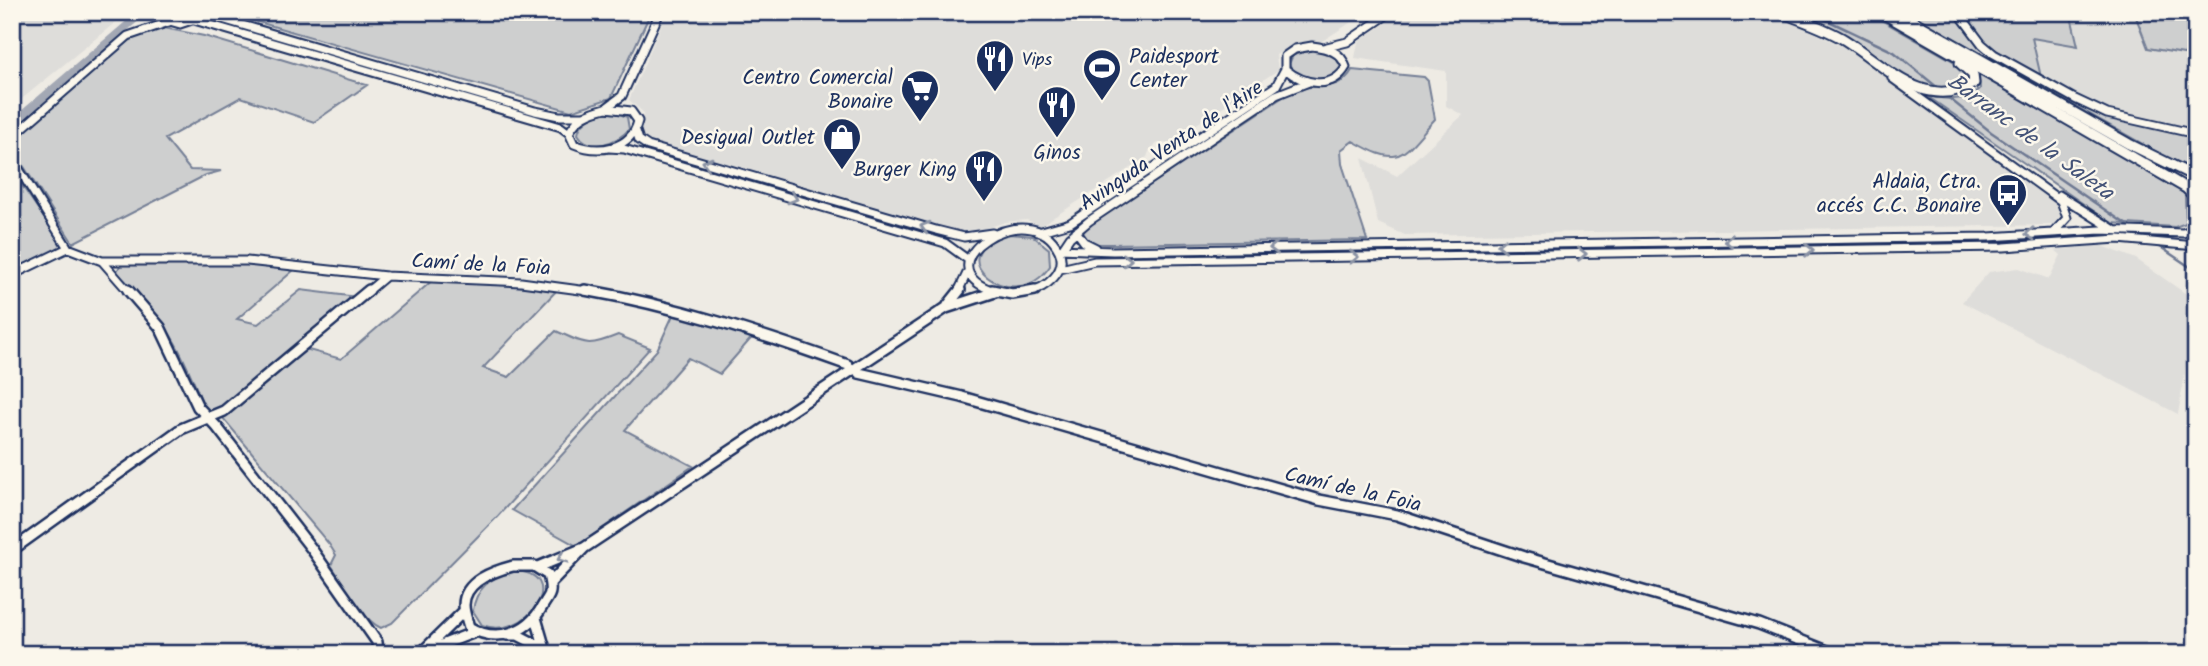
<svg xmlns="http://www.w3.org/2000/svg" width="2208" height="666" font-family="Kalam,sans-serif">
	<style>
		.built { fill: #deddda }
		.green { fill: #cecfcf; stroke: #747f96; stroke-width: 2 }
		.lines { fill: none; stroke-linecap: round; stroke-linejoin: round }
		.stream { stroke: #6d7892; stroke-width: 2.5 }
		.canal { stroke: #a3a8b4; stroke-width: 8 }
		.minor-far1-casing { stroke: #1b2f5e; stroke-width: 11 }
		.minor-casing { stroke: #1b2f5e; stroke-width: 14 }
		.secondary-casing { stroke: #1b2f5e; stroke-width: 13 }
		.minor-far1 { stroke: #fbf7ec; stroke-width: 7 }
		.minor { stroke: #fbf7ec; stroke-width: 9 }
		.secondary { stroke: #fbf7ec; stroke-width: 9 }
		.oneway { stroke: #8b93a5 }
		.labels { text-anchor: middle; stroke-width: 5; stroke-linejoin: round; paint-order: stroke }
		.far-poi-label { font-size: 18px; fill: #1b2f5e; stroke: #fbf7ec; text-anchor: start }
		.poi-label { font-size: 21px; fill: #1b2f5e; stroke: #fbf7ec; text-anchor: end }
		.street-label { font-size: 21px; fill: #1b2f5e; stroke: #fbf7ec }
		.water-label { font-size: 23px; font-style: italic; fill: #445378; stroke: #fbf7ec }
	</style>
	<rect width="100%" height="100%" fill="#eeebe4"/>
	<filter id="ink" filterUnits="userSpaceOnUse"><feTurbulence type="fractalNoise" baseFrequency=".0143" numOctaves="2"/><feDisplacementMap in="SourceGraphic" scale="14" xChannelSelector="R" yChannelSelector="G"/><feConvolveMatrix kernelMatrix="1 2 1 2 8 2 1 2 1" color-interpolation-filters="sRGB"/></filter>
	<g filter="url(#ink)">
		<path class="built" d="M12,12H128L12,107Z
			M667,12H1367L1319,43L1292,45L1276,55L1278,70L1168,143H1158L1150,149L1147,157L1040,226L1027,220L1005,222L978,231L958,232L645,141L639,132L644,113L629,100Z
			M1402,12H1771L1846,48L2058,200L2062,213L2053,225L1405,235L1378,223L1362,158L1397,176L1463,115L1446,106V71L1355,58L1358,42Z
			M2070,12H2134L2148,47L2196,56V131L2110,113L2041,77L2032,37L2077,46Z
			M2100,245L2136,259L2189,296L2196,307L2178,414L1962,302L1989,272L2019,268L2049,279L2061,255L2055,250Z"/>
		<path class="green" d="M223,12H431L453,18L460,12H651L611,98L571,111Z
			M1789,12H1867L1960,65L1969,77L1968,83L1961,89L1925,88Z
			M1907,12H1955L1984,50L2090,110L2196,136V170L2166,157Z
			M1963,12H2070L2078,46L2032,38L2041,77L1986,44Z
			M2134,12H2196V56L2148,48Z
			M164,28L204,36L367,85L314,122L241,97L165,139L190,170L221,171L206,175L73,243L12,148V142L129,41L142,33Z
			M1315,49L1336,58L1341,67L1339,72C1324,84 1297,82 1289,64L1293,55Z
			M1352,70L1424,77L1428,81L1435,119C1401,156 1402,169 1353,141L1341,150L1342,164L1367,240L1110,244H1092L1084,238L1083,233L1087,227L1292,91C1312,82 1340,94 1352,70Z
			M1979,73L2176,186L2185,195L2186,223L2175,227L2111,223L1927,96C1945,99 1965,103 1980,89Z
			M603,113H617L627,117L629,129C618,143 589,153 578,134C580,121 592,116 603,113Z
			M12,171L64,247L12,272Z
			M1010,234L1033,236L1049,249L1050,266C1014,320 932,252 1010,234Z
			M128,263L249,264L294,270L237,319L258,324L301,290L357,297L219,411L213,413L205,409C180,348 169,321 119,275L117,271L120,266Z
			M433,280L558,289L483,368L509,377L556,331C586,344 586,348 618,335L650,348L498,516L392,623L381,628C362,620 343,582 331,565L336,555L329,544L222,417L305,349L341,359Z
			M674,313L755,334L720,374L688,358L625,430L693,466L577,546L512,510L657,350Z
			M514,571C571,573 528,642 482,625L473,611C475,588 493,576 514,571Z"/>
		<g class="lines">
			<path class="stream" d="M1810,12L1894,52L1938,88
				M1945,95L1991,132L2133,229
				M2156,244L2196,271"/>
			<path class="canal" d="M12,124L143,12"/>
			<defs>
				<path id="minor-far1" d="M169,12L166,20L180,24L198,18
					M207,12L215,17L535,111L559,116H583
					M1958,12L1982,44L1994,54L2075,99L2107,114L2196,134
					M194,20L561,127L569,133
					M1312,46C1327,48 1341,51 1346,67C1332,91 1303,84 1285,69V56L1295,49Z
					M1327,47L1347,42L1391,12
					M1892,78L2061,201L2067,218L2055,231
					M606,108L631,111L638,121C631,150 598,154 574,144L569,133C577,117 590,112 606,108Z
					M606,108L622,96L660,12
					M636,131L639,140L648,146L936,230L964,237L992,233
					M12,137L128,36L169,22
					M609,148L624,149L945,243L967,259
					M12,158L68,248L102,261L129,292
					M2059,195L2113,229
					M1076,231L1084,242L1096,248
					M1038,232L1070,223L1276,86L1285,69
					M1059,249L1113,251L1988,237L2101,230L2183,233L2196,228
					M1060,252L1070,237L1089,221L1276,95L1309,82
					M102,261H247L386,276L521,282L595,292
					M1060,269L1095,261L2004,247L2118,239L2196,246
					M12,275L68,248
					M367,292L386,276
					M958,292L968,271
					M997,292C914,267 1031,190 1059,251C1068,271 1046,289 1027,292"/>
				<path id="minor" d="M128,290L160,327L198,407L217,427L311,548L377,642L378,654
					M585,290C676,306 762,334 848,365
					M992,290L1012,294L1035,290
					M948,305L960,290
					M859,373L962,397L1319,500L1397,515L1524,557L1759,624L1835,654
					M584,548L946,308L995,292
					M12,550L181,429L224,411L369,290
					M513,566H534L548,575C549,579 551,587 550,592C550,596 544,603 542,607C527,634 495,643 469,627C467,620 464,612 464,605C464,581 494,571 513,566Z
					M538,567L584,548L550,583
					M463,612L421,653L475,632
					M507,635H518L545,649L536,618"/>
				<path id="secondary" d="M1881,12L2186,188L2196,198
					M1897,12L2129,144L2196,177
					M1786,14C1806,22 1827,29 1845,40C1886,66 1924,112 1974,83L1973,75L1960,63"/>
			</defs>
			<use href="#minor-far1" class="minor-far1-casing"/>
			<use href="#minor" class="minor-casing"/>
			<use href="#secondary" class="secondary-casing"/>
			<use href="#minor-far1" class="minor-far1"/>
			<use href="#minor" class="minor"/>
			<use href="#secondary" class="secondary"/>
		</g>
		<defs><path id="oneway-chevron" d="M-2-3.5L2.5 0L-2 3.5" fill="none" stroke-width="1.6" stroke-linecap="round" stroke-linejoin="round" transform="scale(1.75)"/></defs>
		<g class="oneway">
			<use href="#oneway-chevron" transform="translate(707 163) rotate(-164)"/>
			<use href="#oneway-chevron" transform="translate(793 198) rotate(16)"/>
			<use href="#oneway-chevron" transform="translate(925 227) rotate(-164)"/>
			<use href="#oneway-chevron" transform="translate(2030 234) rotate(176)"/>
			<use href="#oneway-chevron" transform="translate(1729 241) rotate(179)"/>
			<use href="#oneway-chevron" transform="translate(1502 245) rotate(179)"/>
			<use href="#oneway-chevron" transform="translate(1274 248) rotate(179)"/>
			<use href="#oneway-chevron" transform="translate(1809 250) rotate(-1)"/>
			<use href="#oneway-chevron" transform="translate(1582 254) rotate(-1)"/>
			<use href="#oneway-chevron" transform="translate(1354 257) rotate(-1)"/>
			<use href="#oneway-chevron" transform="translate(1127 260) rotate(-1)"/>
			<use href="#oneway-chevron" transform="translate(562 558) rotate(157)"/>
		</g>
	</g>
	<defs>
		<symbol id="restaurant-pin" viewBox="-11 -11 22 30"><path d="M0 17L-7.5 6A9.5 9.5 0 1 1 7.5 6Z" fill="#1b2f5e" stroke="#fbf7ec"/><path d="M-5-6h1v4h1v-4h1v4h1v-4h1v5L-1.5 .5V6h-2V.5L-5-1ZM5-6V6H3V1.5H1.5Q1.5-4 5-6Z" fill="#fff"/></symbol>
		<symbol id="stadium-pin" viewBox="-11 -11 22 30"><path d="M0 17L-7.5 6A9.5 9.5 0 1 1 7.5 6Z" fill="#1b2f5e" stroke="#fbf7ec"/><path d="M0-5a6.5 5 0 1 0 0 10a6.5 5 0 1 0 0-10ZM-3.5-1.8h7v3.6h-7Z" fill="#fff"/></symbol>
		<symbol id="supermarket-pin" viewBox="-11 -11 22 30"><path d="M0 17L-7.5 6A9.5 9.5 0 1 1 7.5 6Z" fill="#1b2f5e" stroke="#fbf7ec"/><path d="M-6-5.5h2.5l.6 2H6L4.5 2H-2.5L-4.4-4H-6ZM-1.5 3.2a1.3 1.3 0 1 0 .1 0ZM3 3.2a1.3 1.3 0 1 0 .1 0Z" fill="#fff"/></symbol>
		<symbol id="shop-pin" viewBox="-11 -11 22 30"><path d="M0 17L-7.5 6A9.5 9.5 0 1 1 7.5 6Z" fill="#1b2f5e" stroke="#fbf7ec"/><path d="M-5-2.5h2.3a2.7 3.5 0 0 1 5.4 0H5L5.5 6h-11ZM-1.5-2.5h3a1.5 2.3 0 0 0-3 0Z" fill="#fff"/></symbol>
		<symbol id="bus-pin" viewBox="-11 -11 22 30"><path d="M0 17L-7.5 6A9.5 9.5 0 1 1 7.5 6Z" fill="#1b2f5e" stroke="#fbf7ec"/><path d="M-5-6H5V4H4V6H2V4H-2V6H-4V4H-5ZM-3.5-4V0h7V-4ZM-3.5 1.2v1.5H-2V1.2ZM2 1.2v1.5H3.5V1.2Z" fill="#fff"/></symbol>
	</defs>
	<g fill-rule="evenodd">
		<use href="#restaurant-pin" x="973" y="37" width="44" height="60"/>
		<use href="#stadium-pin" x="1080" y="46" width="44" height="60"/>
		<use href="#supermarket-pin" x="898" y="67" width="44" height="60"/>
		<use href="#restaurant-pin" x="1035" y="83" width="44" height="60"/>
		<use href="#shop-pin" x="820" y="115" width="44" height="60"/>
		<use href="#restaurant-pin" x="962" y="147" width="44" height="60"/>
		<use href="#bus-pin" x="1986" y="171" width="44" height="60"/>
	</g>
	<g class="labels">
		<g class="far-poi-label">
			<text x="1022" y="65">Vips</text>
		</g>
		<g class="poi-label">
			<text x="1129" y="63" text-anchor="start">Paidesport<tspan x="1129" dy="24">Center</tspan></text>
			<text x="893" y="84">Centro Comercial<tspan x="893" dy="24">Bonaire</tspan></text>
			<text x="815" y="144">Desigual Outlet</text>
			<text x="1057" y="159" text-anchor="middle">Ginos</text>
			<text x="957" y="176">Burger King</text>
			<text x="1981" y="188">Aldaia, Ctra.<tspan x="1981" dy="24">accés C.C. Bonaire</tspan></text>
		</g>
		<g class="street-label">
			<text transform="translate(1171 145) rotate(-34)" y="7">Avinguda Venta de l'Aire</text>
			<text transform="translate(481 264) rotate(3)" y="7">Camí de la Foia</text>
			<text transform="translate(1353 489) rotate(13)" y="7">Camí de la Foia</text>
		</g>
		<g class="water-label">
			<text transform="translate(2031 136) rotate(36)" y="8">Barranc de la Saleta</text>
		</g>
	</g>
	<rect width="2208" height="666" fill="none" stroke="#fbf7ec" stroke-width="42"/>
	<rect x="21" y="21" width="2166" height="624" fill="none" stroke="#1b2f5e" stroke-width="2.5" filter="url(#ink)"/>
</svg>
